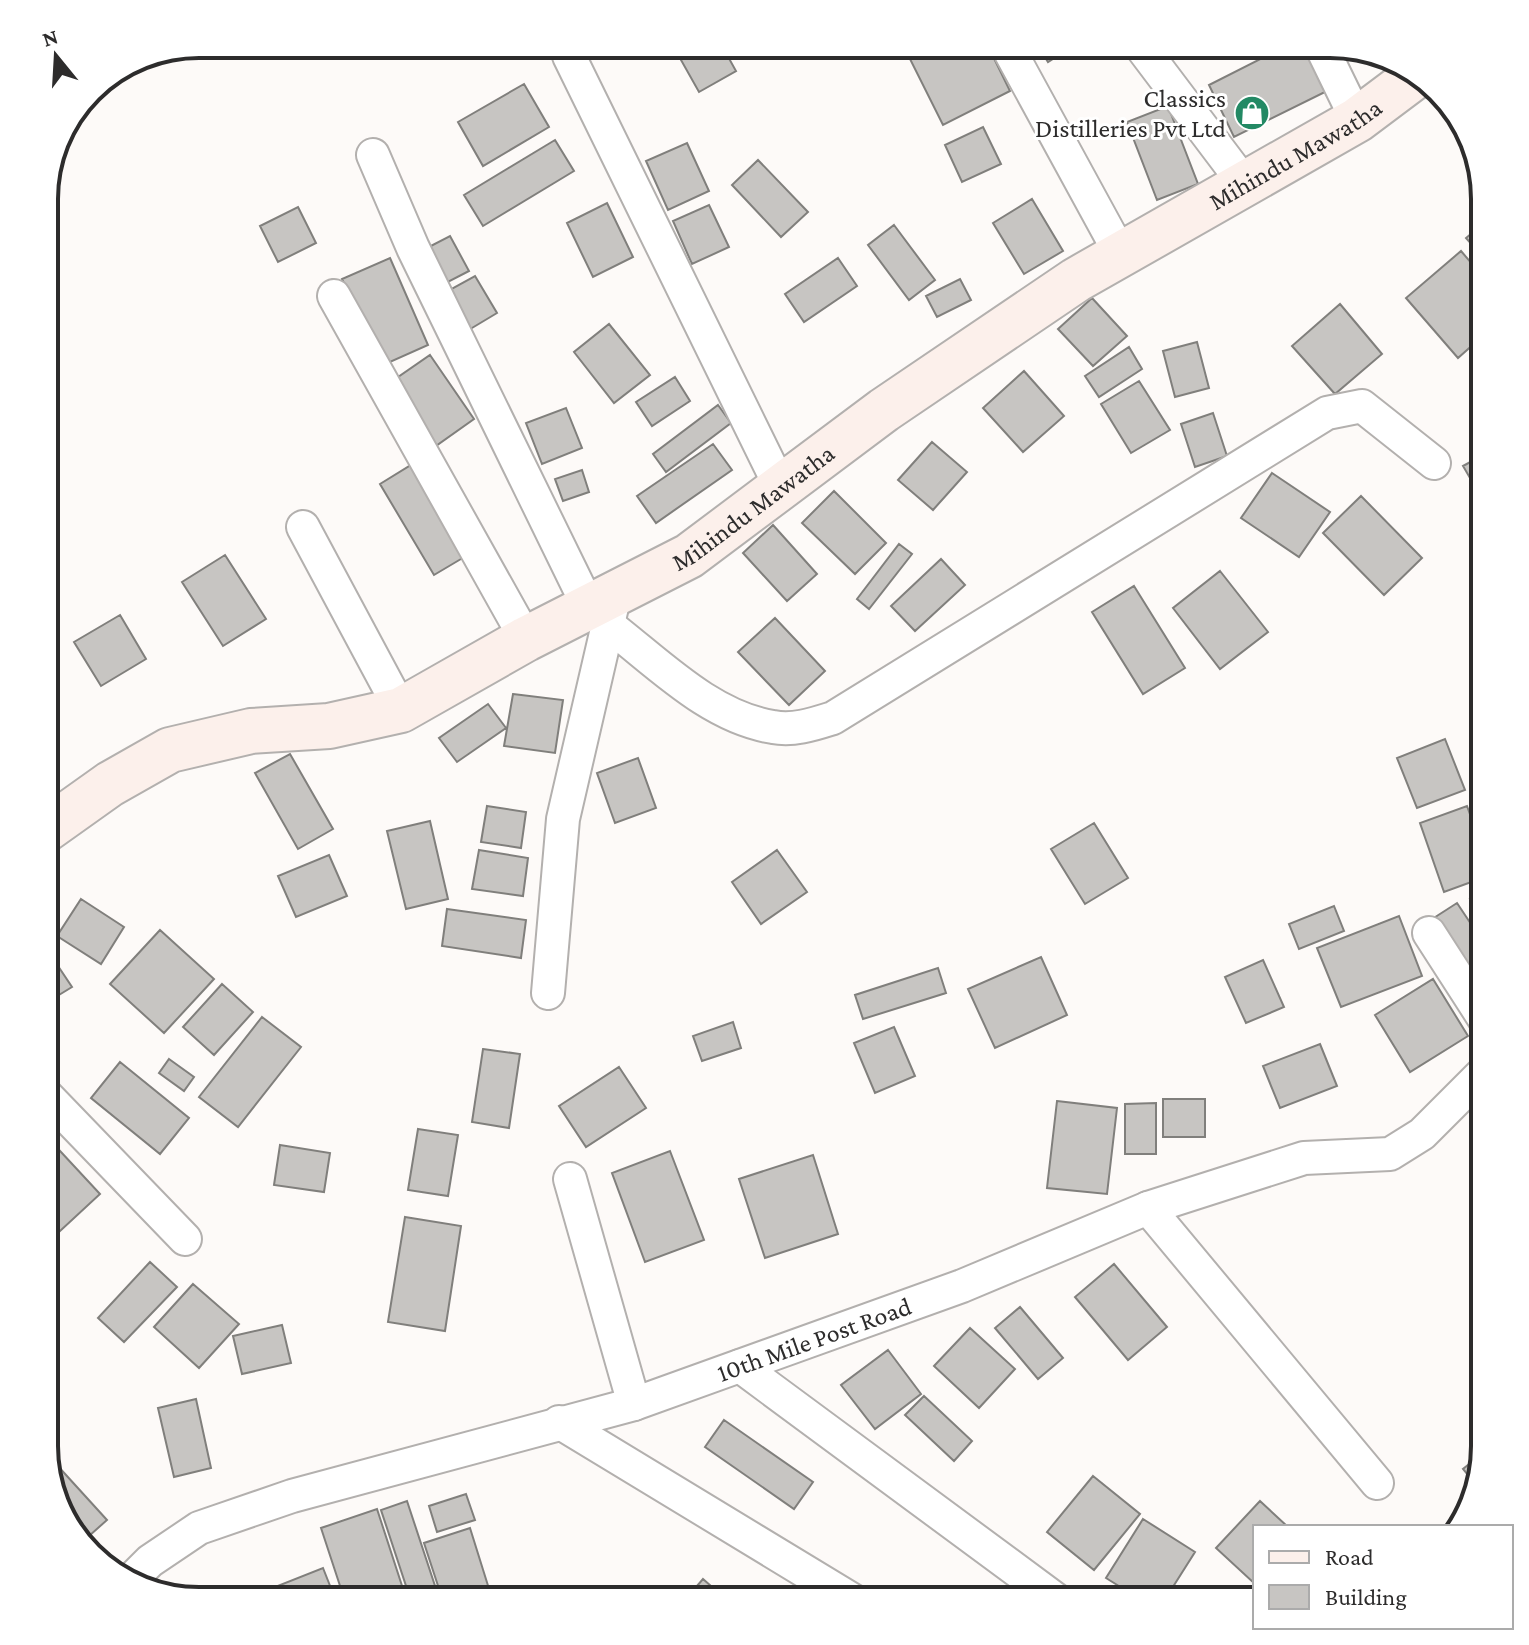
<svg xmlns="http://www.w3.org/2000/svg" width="1529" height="1645" font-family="'Crimson Pro',serif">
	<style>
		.building { fill: #c7c5c2; stroke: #807f7c; stroke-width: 2 }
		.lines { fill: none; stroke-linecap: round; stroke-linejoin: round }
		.street-casing { stroke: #b3b0ae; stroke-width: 36 }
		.secondary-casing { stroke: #b3b0ae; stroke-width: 48 }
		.street { stroke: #fff; stroke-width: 32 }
		.secondary { stroke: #fcf0eb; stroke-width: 44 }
		.labels { text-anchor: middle; stroke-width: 6; stroke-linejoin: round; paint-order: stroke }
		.poi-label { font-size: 26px; fill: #2d2c2c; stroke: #fff; text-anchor: end }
		.street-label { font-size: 26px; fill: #2d2c2c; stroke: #fff }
		.rim { fill: none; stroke: #2d2c2c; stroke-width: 4 }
	</style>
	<rect width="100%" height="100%" fill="#fdfaf8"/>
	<path class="building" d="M672,44H721L736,71L699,92Z
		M940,44H987L1010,91L943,125L910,59Z
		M1037,44H1076L1048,62Z
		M1290,44H1306L1329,90L1234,137L1209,85Z
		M524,84L549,127L483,166L458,122Z
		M1168,106L1198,184L1157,200L1127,122Z
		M983,127L1001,164L962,182L945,145Z
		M555,140L574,171L483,226L464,195Z
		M687,143L709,191L668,210L646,161Z
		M758,160L808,212L781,237L732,185Z
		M1032,199L1063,251L1024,274L993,223Z
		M607,203L633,257L593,277L567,223Z
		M709,205L729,247L692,264L673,221Z
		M298,207L316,243L278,262L260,226Z
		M1485,222V259L1466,238Z
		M894,225L935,280L909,300L868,245Z
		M450,236L469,271L444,284L425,249Z
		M1461,251L1485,279V334L1458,358L1406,298Z
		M390,258L428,345L381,366L342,279Z
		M838,258L857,286L804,322L785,294Z
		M475,276L497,313L467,331L444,293Z
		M960,279L971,300L937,317L926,296Z
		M1092,298L1127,336L1093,366L1058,329Z
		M1340,304L1382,354L1335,394L1292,346Z
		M609,324L650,375L614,403L574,352Z
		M1197,342L1209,388L1175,397L1163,351Z
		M1129,347L1142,369L1099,397L1085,376Z
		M430,355L474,419L433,448L388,384Z
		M1024,371L1064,416L1023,452L983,408Z
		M675,377L690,401L652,426L636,402Z
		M1139,381L1170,430L1131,453L1101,404Z
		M718,405L731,423L666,472L653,454Z
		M566,408L582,448L542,464L526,423Z
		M1213,413L1227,456L1195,467L1181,424Z
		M932,442L967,472L933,510L898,480Z
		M713,444L732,470L656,523L637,496Z
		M1485,454V492L1480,495L1463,466Z
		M411,465L466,556L434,575L380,484Z
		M582,470L589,492L563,501L555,479Z
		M1272,473L1330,512L1299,557L1241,518Z
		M834,491L886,543L855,574L802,523Z
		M1361,496L1422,558L1384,595L1323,533Z
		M773,525L817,574L787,601L743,553Z
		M899,544L912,554L869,609L857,599Z
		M225,555L266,619L223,646L182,582Z
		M941,559L965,585L915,631L891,606Z
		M1220,571L1268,632L1220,669L1173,608Z
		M1134,586L1185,668L1143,694L1092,612Z
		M120,615L146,659L101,686L74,642Z
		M775,618L825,671L789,705L738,652Z
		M513,694L563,700L555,753L504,746Z
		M488,704L506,728L457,762L439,738Z
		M1445,739L1465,790L1417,808L1397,758Z
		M290,754L333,829L298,849L255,773Z
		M638,758L656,808L615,823L597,773Z
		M487,806L526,812L521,848L481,842Z
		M1467,806L1485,856V877L1444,892L1420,823Z
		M430,821L448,899L406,909L387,831Z
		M1094,823L1128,878L1085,904L1051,849Z
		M479,850L528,858L523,896L472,889Z
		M777,850L807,892L761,924L732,882Z
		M329,855L347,896L296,917L278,876Z
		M1485,891V925L1470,899Z
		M81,899L124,927L101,964L57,936Z
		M1457,903L1485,945V986L1474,994L1426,923Z
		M1334,906L1344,931L1299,949L1289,924Z
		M447,909L526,920L521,958L442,946Z
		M1399,916L1422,976L1341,1007L1317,948Z
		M160,930L214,979L164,1033L110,984Z
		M44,945L72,987L54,998L44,984Z
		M1041,957L1067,1015L995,1048L968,989Z
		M1263,960L1284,1007L1246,1023L1225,977Z
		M938,968L946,993L863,1019L855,995Z
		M1433,979L1468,1036L1410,1072L1375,1015Z
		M222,984L253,1012L214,1055L183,1027Z
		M262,1017L301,1047L238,1127L199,1097Z
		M733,1022L741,1048L702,1061L693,1036Z
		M894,1027L915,1076L875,1093L854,1043Z
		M1320,1044L1337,1086L1280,1108L1263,1066Z
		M483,1049L520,1054L509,1128L472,1122Z
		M169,1059L194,1077L184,1091L159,1073Z
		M120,1062L189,1118L160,1154L91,1098Z
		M619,1067L646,1108L586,1147L559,1106Z
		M1163,1099H1205V1137H1163Z
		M1057,1101L1117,1108L1107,1194L1047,1188Z
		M1156,1103V1154H1125V1104Z
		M418,1129L458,1135L448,1196L408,1190Z
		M48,1138L100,1194L46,1244L44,1141Z
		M280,1145L330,1153L324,1192L274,1185Z
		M670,1151L704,1240L645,1262L612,1173Z
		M813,1155L838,1234L765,1258L739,1179Z
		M405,1217L461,1226L445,1331L388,1322Z
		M150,1262L177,1287L124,1342L98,1318Z
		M1114,1264L1167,1327L1128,1360L1075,1297Z
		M193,1284L239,1324L199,1368L154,1327Z
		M1020,1307L1063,1358L1038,1379L995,1328Z
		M282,1325L291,1363L242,1374L233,1336Z
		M970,1328L1015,1369L979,1408L934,1366Z
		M888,1350L921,1394L875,1429L841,1385Z
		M924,1396L972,1441L954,1461L905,1415Z
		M196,1399L211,1468L174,1477L158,1408Z
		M724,1420L813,1482L794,1509L705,1447Z
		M46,1453L107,1520L80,1544L76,1541Z
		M1483,1453L1476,1485L1463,1469Z
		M1093,1476L1140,1514L1094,1570L1047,1532Z
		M466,1494L475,1520L437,1532L429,1506Z
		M407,1501L440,1601H411L381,1510Z
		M1260,1501L1288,1527H1255V1584L1216,1548Z
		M377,1509L406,1598L345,1601L321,1528Z
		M1143,1519L1195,1552L1164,1601H1143L1106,1578Z
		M470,1528L490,1592L462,1601H443L424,1543Z
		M323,1568L336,1601H281L275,1587Z
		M703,1579L728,1601H684Z"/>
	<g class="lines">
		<defs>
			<g id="street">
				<path d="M570,44L569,56L780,486"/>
				<path d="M1006,44L1120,253"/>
				<path d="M1139,44L1244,183"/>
				<path d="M1320,44L1357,120"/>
				<path d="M373,155L413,248L589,608"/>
				<path d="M334,296L526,639"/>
				<path d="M303,527L401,710"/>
				<path d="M607,624C657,662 709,717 773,727C794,731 814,724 833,718L1327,413L1362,406L1434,463"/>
				<path d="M1429,933L1485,1020"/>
				<path d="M548,993L563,819L612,607"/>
				<path d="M44,1093L185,1239"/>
				<path d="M570,1179L634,1404"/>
				<path d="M1148,1208L1377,1483"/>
				<path d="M740,1366L1058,1601"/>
				<path d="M559,1422L854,1601"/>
				<path id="s1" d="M128,1583L150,1561L199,1528L292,1496L634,1404L962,1286L1148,1208L1304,1158L1390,1154L1422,1134L1485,1071"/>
			</g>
			<g id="secondary">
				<path id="s2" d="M44,831L110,784L170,750L251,731L329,726L401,710L526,639L689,556L884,410L1076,280L1357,120L1417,75"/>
			</g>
		</defs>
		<use href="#street" class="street-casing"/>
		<use href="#secondary" class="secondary-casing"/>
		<use href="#street" class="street"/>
		<use href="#secondary" class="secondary"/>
	</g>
	<defs>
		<symbol id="shop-disc" viewBox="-11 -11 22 22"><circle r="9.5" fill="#238964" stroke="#fff"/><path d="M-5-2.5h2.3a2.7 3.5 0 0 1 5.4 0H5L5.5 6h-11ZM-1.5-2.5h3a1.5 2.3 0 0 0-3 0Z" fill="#fff"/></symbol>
	</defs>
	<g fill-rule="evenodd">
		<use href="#shop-disc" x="1232" y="93" width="40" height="40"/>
	</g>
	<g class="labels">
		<g class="poi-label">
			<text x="1226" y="107">Classics<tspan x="1226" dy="30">Distilleries Pvt Ltd</tspan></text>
		</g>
		<g class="street-label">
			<text dy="9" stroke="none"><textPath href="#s2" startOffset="1440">Mihindu Mawatha</textPath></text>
			<text dy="9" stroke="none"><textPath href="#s2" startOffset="792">Mihindu Mawatha</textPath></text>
			<text dy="9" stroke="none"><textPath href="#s1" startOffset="734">10th Mile Post Road</textPath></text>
		</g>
	</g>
	<path d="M0 0H1529V1645H0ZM199 58H1330A141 141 0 0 1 1471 199V1446A141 141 0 0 1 1330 1587H199A141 141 0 0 1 58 1446V199A141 141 0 0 1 199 58Z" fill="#fff" fill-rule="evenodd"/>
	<path class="rim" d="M199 58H1330A141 141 0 0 1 1471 199V1446A141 141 0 0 1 1330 1587H199A141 141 0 0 1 58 1446V199A141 141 0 0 1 199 58Z"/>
	<rect x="1253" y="1525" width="260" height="104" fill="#ffffff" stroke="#ababab" stroke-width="2"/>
	<rect x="1269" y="1551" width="40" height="12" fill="#fcf0eb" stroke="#ababab" stroke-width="2"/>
	<text x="1325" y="1565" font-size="24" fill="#2d2c2c">Road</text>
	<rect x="1269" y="1585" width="40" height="24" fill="#c7c5c2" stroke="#ababab" stroke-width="2"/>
	<text x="1325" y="1605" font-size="24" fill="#2d2c2c">Building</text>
	<g transform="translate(56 56) rotate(342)" stroke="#ffffff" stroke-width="6" paint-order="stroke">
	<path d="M0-6L14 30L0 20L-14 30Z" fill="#2d2c2c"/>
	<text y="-12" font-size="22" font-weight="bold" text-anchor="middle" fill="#2d2c2c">N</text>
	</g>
</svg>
